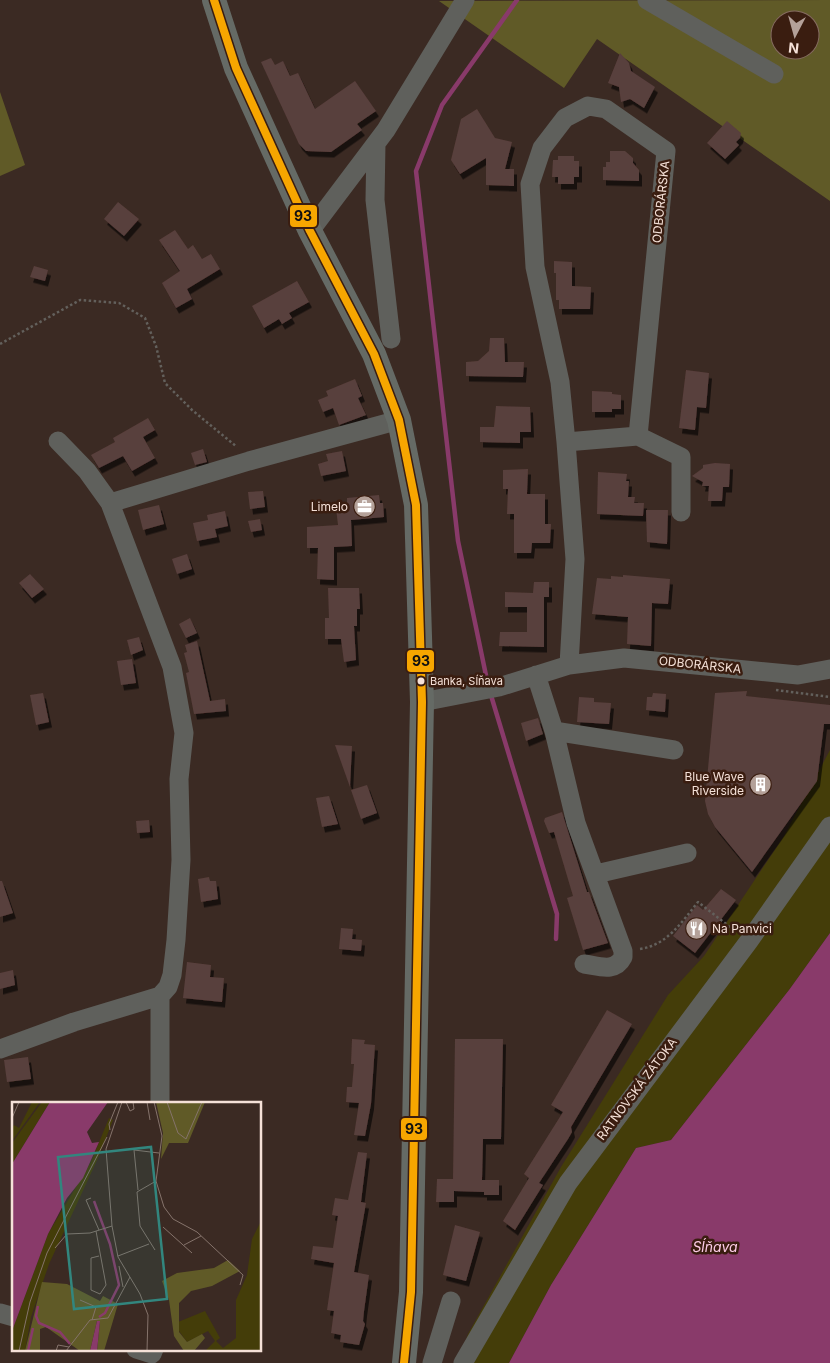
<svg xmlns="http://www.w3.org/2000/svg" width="830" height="1363" font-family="Inter,sans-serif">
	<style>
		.green { fill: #443d09 }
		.forest { fill: #605a27; fill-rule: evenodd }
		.water { fill: #893a6a }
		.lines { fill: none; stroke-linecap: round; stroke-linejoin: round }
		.stream { stroke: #893a6a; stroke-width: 4.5 }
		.building { fill: #593f3c; filter: url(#shadow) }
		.path { stroke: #63605c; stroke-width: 2.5; stroke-dasharray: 2.5 2.5; stroke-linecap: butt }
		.minor { stroke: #5f605c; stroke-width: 19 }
		.major { stroke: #656a65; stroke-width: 24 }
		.bus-1-casing { stroke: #3a1d10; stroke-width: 11 }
		.bus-1 { stroke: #f7a600; stroke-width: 8 }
		.bus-dot { fill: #f5e1d8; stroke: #3a1d10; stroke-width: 2 }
		.labels { text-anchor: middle; stroke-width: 5; stroke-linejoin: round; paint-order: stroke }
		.bus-label { font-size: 11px; fill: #f5e1d8; stroke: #3a1d10; text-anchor: start }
		.street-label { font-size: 12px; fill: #f5e1d8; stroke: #3a1d10 }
		.poi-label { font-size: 12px; fill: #f5e1d8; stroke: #3a1d10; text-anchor: end }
		.water-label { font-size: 14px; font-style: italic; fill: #fccce6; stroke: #3a1d10 }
		.inset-river { fill: none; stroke: #893a6a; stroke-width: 2.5 }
		.inset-road { fill: none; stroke: #85736b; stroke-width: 1 }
		.view { fill: #32867e; fill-opacity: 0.15; stroke: #32867e; stroke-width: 2.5 }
		.inset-edge { fill: none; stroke: #f5e1d8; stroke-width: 2.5 }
		.line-badge { stroke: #3a1d10; stroke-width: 2 }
		.pale-badge-label { font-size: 14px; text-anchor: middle; font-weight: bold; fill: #111 }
	</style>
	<defs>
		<filter id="shadow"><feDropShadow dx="3" dy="5.5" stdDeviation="0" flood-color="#0009"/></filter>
	</defs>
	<rect width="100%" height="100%" fill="#3b2a23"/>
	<path class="green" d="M830,750V933L789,990L671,1140L636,1148L551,1285L509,1363H458L468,1334L561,1167L668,995L704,956L784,836Z"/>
	<path class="forest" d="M830,0V201L597,39L564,88L439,1ZM780,20H810V50H780Z
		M0,92L25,165L0,176Z"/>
	<path class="water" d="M830,933V1363H509L551,1285L636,1148L671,1140L789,990Z"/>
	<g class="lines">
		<path class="stream" d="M488,685L458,541L416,171L442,105L517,0
			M490,692L557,914L556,939"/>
	</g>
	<path class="building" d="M620,53L629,63L631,71L655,87L644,108L630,99L621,102L619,87L608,83Z
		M271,58L275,65L283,61L290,76L298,73L315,109L355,81L376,111L357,124L362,130L331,152L306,151L299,144L261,62Z
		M477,109L495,138L512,142L505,169H514V186L486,185V158L460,174L451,160L461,119Z
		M727,121L741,133L740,138L736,142L739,145L725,159L707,143Z
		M610,151H625L633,158V163L639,170V181L603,180V167H606V162H610Z
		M558,156H574V161H579V177H574V184H558V177H552L553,160H558Z
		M118,202L139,219L124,236L104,219Z
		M175,230L188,249L193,245L202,259L211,254L220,269L187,289L192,299L176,308L162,283L180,271L159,240Z
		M554,261L572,262V286L591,287L590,309H559V300H556V273H554Z
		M34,266L48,270L45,281L30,277Z
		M297,281L309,302L289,313L292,318L282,324L279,319L264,328L252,306Z
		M490,338H504L505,362H524L523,377L466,376V362L478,361L489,351Z
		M686,370L709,373L706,408L697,407L695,430L679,428Z
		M355,379L362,396L358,398L366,415L339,425L333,408L323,412L318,400L328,396L326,391Z
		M592,391L612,392V394L621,395V409H612V412H592Z
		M496,406L530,407L531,432H520V443L480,442V427H494Z
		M148,418L155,430L143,437L155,458L132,471L123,456L99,468L91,455L115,442L113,438Z
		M203,449L207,462L195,465L191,453Z
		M342,451L346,471L321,476L318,464L328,461L326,454Z
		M715,463L730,464L729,487H723L722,501H708L709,486H702L703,482L692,476L703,468V465Z
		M528,469L527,494H545V524H551L550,543H532L531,553H514V514H507L508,489H503V470Z
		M598,472L627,474L626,481H629L628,497H635L634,503H644L643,516L597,514Z
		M263,491L265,507L250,509L248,492Z
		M379,495L380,503H383L384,517L351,520L352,546L334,547V580L317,579L318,548H307V527L338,525L336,508L347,507V498Z
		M159,505L164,524L143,530L138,510Z
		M646,510H668L667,544L647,542Z
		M225,511L228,526L215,529L217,537L197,541L193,523L208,520L207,515Z
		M260,519L262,530L251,532L248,521Z
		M187,554L192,569L177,574L172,559Z
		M30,574L44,589L32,598L19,583Z
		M623,575L670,579L668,604L652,603L651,646L627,644L628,617L592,614L597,578L611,579V576L623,577Z
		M534,582H549V597H544V647L499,646L500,632H527V607H505V592L533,593Z
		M328,588H359L360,609H357V626H354L356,660L344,662L341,639H325V618H329Z
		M190,618L197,633L186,638L179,624Z
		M139,637L143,650L131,655L127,640Z
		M197,641L210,701L225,699L226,711L194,714L186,673L189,672L184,653L187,652L185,645Z
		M132,659L136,683L121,685L117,661Z
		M747,691L746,696L830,705V724H824L817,781L752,872L715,827L708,814L705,801L715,693Z
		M43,693L49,722L36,725L30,695Z
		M653,693L666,694L665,712L646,710L647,697H652Z
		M579,697L594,698V702L611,703L609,724L577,722Z
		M538,718L543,734L526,741L521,723Z
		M335,745L352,746L350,787Z
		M367,785L377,813L361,819L351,790Z
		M329,796L338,824L322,827L316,798Z
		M562,812L587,892H589L608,943L583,950L567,898L573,896L554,832L549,833L544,821L545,818Z
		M149,820L150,832L137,833L136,821Z
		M209,877L210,881H216L218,899L201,902L198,879Z
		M0,881H2L13,913L0,917Z
		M721,889L736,900L695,953L673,936L697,905L703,910Z
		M341,928L353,929L352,939L362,940L361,951L339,949Z
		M187,962L211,965L210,977L224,978L222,1002L183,998Z
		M13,970L15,985L0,989V973Z
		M607,1010L632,1024L571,1127L572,1132L568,1139L539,1183L543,1185L515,1230L503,1221L529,1178L524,1174L563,1112L551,1105Z
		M352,1039L365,1040L364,1044L375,1045L371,1104L365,1136L354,1135L359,1103L346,1102L347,1087H352L354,1064H351Z
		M455,1039H503L501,1139H483L482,1180H499V1195H484V1192L454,1191V1202H436L437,1179H453Z
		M28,1057L31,1079L7,1082L4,1060Z
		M358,1152L367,1153L361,1202L366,1203L354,1272L369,1275L364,1311L363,1321L365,1324L359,1345L340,1342L341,1335L331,1333L334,1311L327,1310L334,1263L311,1259L313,1246L333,1248L338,1216L332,1215L335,1198L348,1200Z
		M455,1225L480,1232L466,1281L443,1275Z"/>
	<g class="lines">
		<path class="path" d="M0,344L80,300L119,303L145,318L156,346L165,383L192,410L237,447
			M776,690L830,697
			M640,949C667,945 681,923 698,902L735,931"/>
		<path class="minor" d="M647,0L774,74
			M376,143L375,200L391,339
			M310,231L386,130L465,0
			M638,436L681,457V512
			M566,442L638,436L666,151L606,109L588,106L565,118L542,148L530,184L535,267L560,382L566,442L575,559L569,665
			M110,503L249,461L399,420
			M536,675L554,731L576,823L623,951V957C615,973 599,966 584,964
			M422,702L499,687L569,665L624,658L798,675L830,669
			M554,731L674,750
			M596,874L687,853
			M0,1049L74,1022L160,996L168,987L172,975L176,940L181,860L179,779L184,733L172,667L110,503L87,471L58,441
			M160,1103V996
			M0,1313L14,1317
			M136,1349L152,1354L154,1349
			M432,1363L451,1301
			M463,1363L568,1183L749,941L830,826"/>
		<path class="major" d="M214,0L236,68L310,231L374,354L399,420L416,505L422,702L411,1292L404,1363"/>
		<defs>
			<path id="bus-1" d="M214,0L236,68L310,231L374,354L399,420L416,505L422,702L411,1292L404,1363"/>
		</defs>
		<use href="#bus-1" class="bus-1-casing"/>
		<use href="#bus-1" class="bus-1"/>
	</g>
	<defs>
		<symbol id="office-disc" viewBox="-11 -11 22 22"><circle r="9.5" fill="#b4a199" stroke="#3a1d10"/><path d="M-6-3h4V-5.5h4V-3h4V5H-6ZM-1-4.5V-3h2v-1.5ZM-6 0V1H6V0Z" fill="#fff"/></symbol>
		<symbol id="building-disc" viewBox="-11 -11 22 22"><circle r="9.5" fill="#b4a199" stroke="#3a1d10"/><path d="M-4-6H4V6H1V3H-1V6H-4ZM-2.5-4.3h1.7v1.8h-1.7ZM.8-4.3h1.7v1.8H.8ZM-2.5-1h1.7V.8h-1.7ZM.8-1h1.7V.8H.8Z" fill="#fff"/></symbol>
		<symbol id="restaurant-disc" viewBox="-11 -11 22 22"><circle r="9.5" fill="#b4a199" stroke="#3a1d10"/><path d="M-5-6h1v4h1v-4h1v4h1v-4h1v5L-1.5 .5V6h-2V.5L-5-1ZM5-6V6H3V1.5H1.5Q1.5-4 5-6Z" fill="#fff"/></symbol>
	</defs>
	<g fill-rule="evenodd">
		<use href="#office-disc" x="352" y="494" width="25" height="25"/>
		<use href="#building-disc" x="748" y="772" width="25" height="25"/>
		<use href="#restaurant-disc" x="684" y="916" width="25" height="25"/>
	</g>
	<circle class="bus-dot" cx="421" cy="681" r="4.5"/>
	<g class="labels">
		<g class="bus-label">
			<text x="430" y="685">Banka, Sĺňava</text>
		</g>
		<g class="street-label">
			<text transform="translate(661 202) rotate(-84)" y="4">ODBORÁRSKA</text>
			<text transform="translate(700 665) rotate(6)" y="4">ODBORÁRSKA</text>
			<text transform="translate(637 1089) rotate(-53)" y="4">RATNOVSKÁ ZÁTOKA</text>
		</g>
		<g class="poi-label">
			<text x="348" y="511">Limelo</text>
			<text x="744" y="781">Blue Wave<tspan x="744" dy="14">Riverside</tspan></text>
			<text x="712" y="933" text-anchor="start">Na Panvici</text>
		</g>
		<g class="water-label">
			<text x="715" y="1252">Sĺňava</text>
		</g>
	</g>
	<g transform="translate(12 1102)">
		<rect width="249" height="249" fill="#3b2a23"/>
		<path d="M20,0H28L0,39V26L2,23L7,26ZM30,0H38L0,62V41ZM97,16L101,18L87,54L37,162L19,215L13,249H0V229L36,132L79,60ZM249,119V249H193L203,239L196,229L175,240L167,229L166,220L193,209L208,236L204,239L211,246L224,236V198L235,173L240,137Z" fill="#443d09"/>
		<path d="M144,0H193L176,41H157L149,57L151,31ZM216,158L228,169L200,184L179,189L167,201V230L175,240L190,232L193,236L182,249H172L162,234L157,198L150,179L165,171L202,166ZM30,180L55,182L88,199L91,194L106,202L92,249H85L88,219H85L78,249H68L34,225L28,227V249H13Z" fill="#605a27"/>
		<path d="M38,0H96L75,30L80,41L87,40L71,76L55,96L36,132L0,229V62ZM85,219H88L85,249H78Z" fill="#893a6a"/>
		<path class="inset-river" d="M82,99L98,142L107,183L93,211L87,215M26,204L24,214L27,221L48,230L58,242M16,249L21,226"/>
		<path class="inset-road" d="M110,0L94,47L100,124L106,155L128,192L136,213L135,249M114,0L118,9L122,7L121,0M135,0L138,18M142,0L150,34L144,79L152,105L161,117L185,130L231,173L228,183M155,0L166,31L174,37L190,0M0,16L7,0M98,28L97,22L106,0M126,88L122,48L147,51M79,96L74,98L87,128M151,125L180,151M84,129L94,183L88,192L79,188V156L87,154M172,143L189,134M43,146L55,132L78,131L100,124M143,148L128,124L125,90L144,79M106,154L137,142M107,164L111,185M68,198L84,205L80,218M7,249L18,200L35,151L95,35M44,249L46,243L57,245M54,249L78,218L96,216L118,175"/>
		<path class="view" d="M139,45L155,197L62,207L46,55Z"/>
		<rect width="249" height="249" class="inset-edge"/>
	</g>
	<g class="line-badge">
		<rect x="289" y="204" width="29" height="24" rx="5" fill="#f7a600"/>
		<rect x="406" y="649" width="29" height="24" rx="5" fill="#f7a600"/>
		<rect x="400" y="1117" width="28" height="24" rx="5" fill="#f7a600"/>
	</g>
	<g class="pale-badge-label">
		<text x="303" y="221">93</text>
		<text x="421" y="666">93</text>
		<text x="414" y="1134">93</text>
	</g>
	<g transform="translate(795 35) rotate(186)"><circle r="24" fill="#3a1d10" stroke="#856b60"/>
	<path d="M0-4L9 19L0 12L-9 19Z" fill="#b4a199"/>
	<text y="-8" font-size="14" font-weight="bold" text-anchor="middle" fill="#f5e1d8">N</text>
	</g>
</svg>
